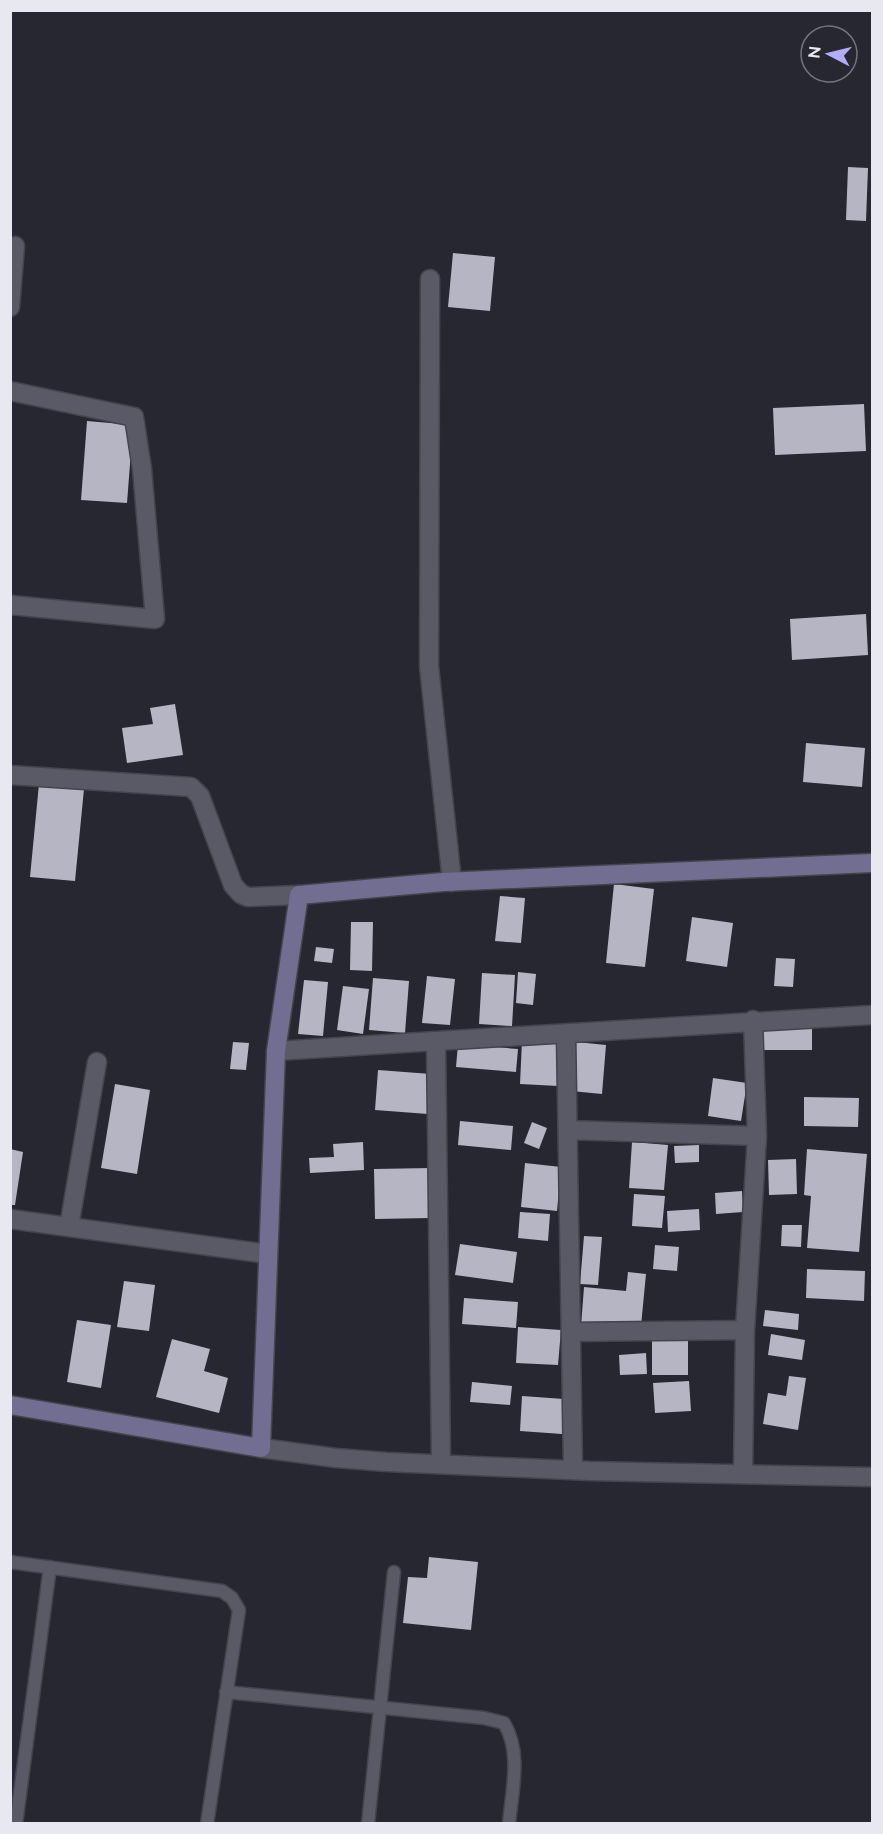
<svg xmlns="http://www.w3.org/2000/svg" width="883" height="1834" font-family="Raleway,sans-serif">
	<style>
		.building { fill: #b6b5c4 }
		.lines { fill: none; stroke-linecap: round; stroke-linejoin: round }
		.lane-casing { stroke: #44444d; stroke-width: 15 }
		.street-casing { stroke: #44444d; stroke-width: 21 }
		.secondary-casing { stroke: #44444d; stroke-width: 21 }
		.lane { stroke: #5a5966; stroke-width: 12 }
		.street { stroke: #5a5966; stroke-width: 18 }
		.secondary { stroke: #716e91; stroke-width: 18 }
	</style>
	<rect width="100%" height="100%" fill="#272732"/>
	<path class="building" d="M848,167L868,168L866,221L846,220Z
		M453,253L495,257L490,311L448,307Z
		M864,404L866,451L775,455L773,408Z
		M87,421L133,425L127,503L81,500Z
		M866,614L868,655L792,660L790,619Z
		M175,704L183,755L127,763L122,728L153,724L150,708Z
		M806,743L865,748L862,787L803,782Z
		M39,784L84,789L75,881L30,877Z
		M614,884L654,889L645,967L606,963Z
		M500,896L525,898L521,943L495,941Z
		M692,917L733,923L727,967L686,961Z
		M351,922H373L372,971L350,970Z
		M316,947L334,949L332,963L314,961Z
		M776,958L795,959L793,987L774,986Z
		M518,972L536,974L533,1005L516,1003Z
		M482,973L515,975L512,1026L479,1024Z
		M427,976L455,979L450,1025L422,1023Z
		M373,978L409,981L405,1033L369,1030Z
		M304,980L328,982L323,1036L298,1034Z
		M343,986L369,989L363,1034L337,1030Z
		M762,1027H812V1050H762Z
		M522,1041L561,1043L558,1086L520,1084Z
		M233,1042L249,1043L246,1070L230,1069Z
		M576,1042L606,1045L602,1094L571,1091Z
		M458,1044L518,1049L516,1072L456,1067Z
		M378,1070L431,1074L428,1114L375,1110Z
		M713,1078L747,1083L741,1121L708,1116Z
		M115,1084L150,1090L137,1174L101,1168Z
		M804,1097L859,1098L858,1127L804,1126Z
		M460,1121L513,1126L511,1150L458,1145Z
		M532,1122L547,1128L539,1149L524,1143Z
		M363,1142L364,1170L310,1173L309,1158L334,1157L333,1144Z
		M632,1142L668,1145L664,1190L629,1188Z
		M699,1145V1162L675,1163L674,1146Z
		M10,1149L23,1152L15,1205H10Z
		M807,1149L867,1154L859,1252L807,1248L811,1196L804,1195Z
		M796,1159L797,1194L769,1195L768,1160Z
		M525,1163L561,1167L557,1211L521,1207Z
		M431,1168V1218L375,1219L374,1169Z
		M742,1191L743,1212L716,1214L715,1193Z
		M634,1194L665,1196L662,1228L632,1226Z
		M699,1209L700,1230L668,1232L667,1211Z
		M520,1212L550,1214L548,1241L518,1238Z
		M782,1225H802L801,1247L781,1246Z
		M584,1236L602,1237L598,1285L580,1284Z
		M460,1244L517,1252L513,1283L455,1275Z
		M655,1245L679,1247L677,1271L653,1269Z
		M807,1269L865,1271L864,1301L806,1298Z
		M628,1272L646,1274L641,1326H581L584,1287L626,1291Z
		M124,1281L155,1285L149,1331L117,1327Z
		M464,1298L518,1302L516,1328L462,1324Z
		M765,1310L799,1314L798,1330L763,1326Z
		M77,1320L111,1325L101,1388L67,1382Z
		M518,1327L561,1330L558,1365L516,1363Z
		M771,1334L805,1340L802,1360L768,1355Z
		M688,1338V1375H652V1339Z
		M172,1339L210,1349L204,1371L228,1378L219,1413L156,1397Z
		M646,1353L647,1374L620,1375L619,1355Z
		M789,1376L806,1378L798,1430L763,1424L768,1393L786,1396Z
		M689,1381L691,1411L655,1413L653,1383Z
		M472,1382L512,1386L510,1405L470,1402Z
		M522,1396L564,1399L562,1434L520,1431Z
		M429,1557L478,1562L471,1630L403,1623L408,1577L427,1578Z"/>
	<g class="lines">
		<defs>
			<path id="lane" d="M10,1562L222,1591L232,1598L239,1610L207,1824
				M226,1692L484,1718L504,1723C522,1753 512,1790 509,1824
				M16,1824L50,1567
				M368,1824L394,1572"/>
			<path id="street" d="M430,279L429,666L452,882
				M10,307L15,246
				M10,391L134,417L142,469L155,619L10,605
				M10,775L191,787L200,796L233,885L241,894L248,897L299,895
				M566,1033L573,1470
				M436,1041L872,1015
				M276,1051L436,1041L441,1464
				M568,1130L757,1136
				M10,1219L268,1254
				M69,1227L97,1062
				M571,1332L745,1330
				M261,1448L336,1458L387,1462L590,1471L872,1477
				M743,1473L745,1330L757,1136L753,1020"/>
			<path id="secondary" d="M10,1405L261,1448L276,1051L299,895L443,882L872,863"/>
		</defs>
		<use href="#lane" class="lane-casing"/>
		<use href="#street" class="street-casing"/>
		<use href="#secondary" class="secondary-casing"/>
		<use href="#lane" class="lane"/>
		<use href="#street" class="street"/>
		<use href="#secondary" class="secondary"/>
	</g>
	<rect width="883" height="1834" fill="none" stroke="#e8e8f0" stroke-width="24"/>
	<g transform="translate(829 54) rotate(277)"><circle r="28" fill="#272732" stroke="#74747e" stroke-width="1.5"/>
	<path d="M0-4.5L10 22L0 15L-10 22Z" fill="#b2adf9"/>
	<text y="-9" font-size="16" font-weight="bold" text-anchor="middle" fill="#e8e8f0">N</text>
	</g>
</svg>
